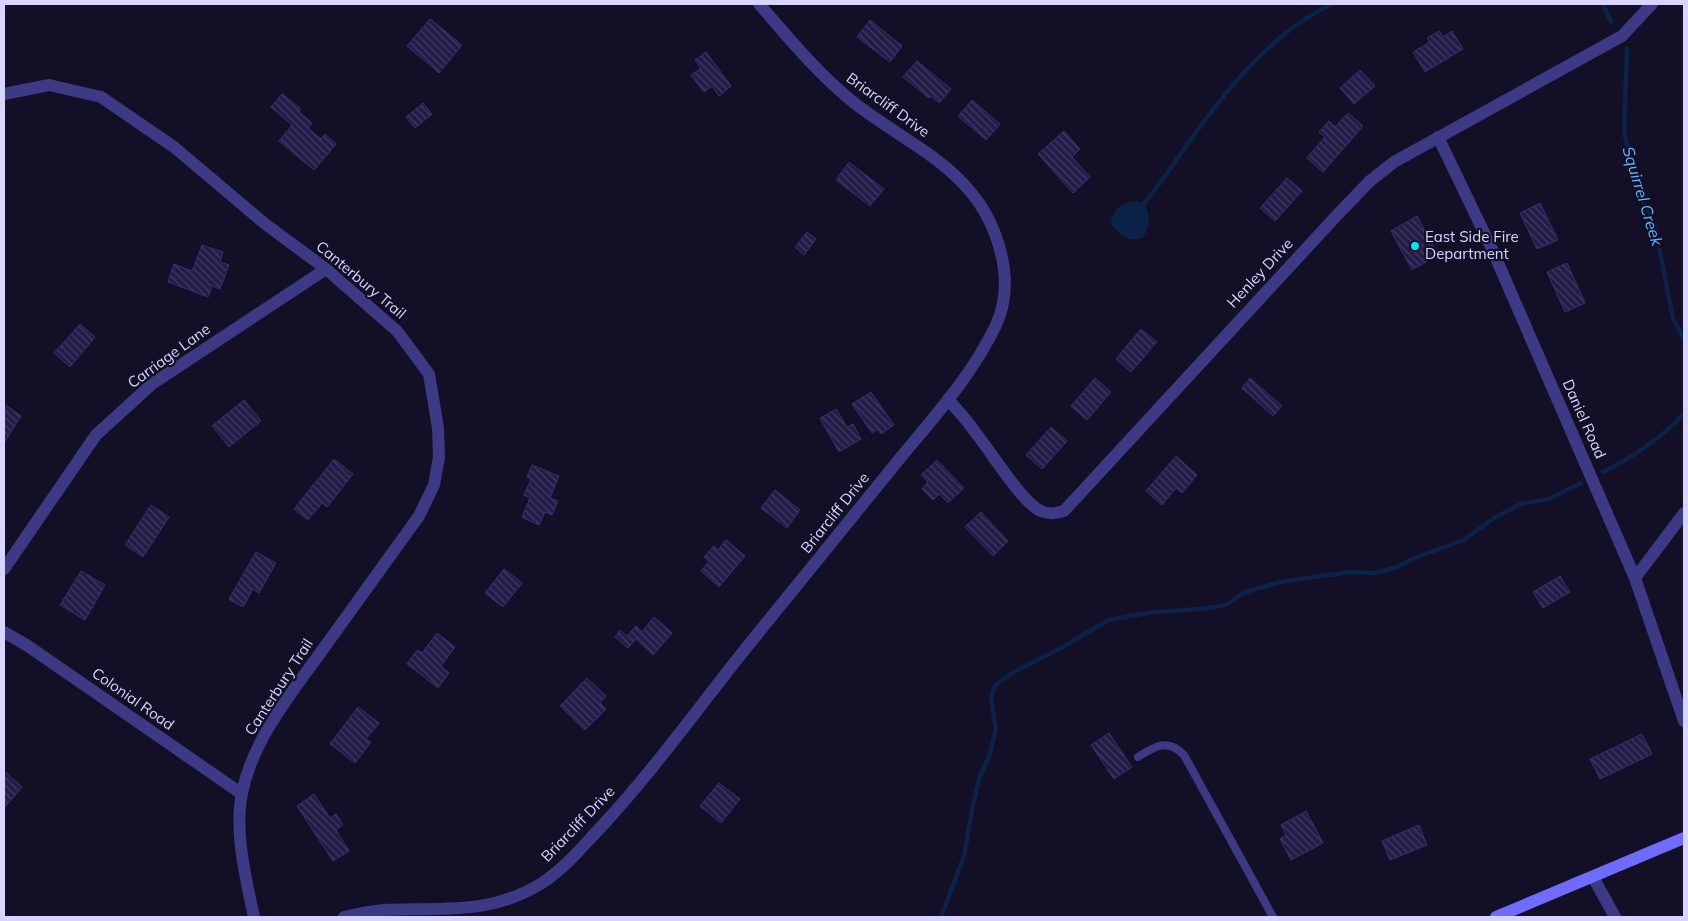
<svg xmlns="http://www.w3.org/2000/svg" width="1688" height="921" font-family="Mulish,sans-serif">
	<style>
		.water { fill: #0c2248 }
		.lines { fill: none; stroke-linecap: round; stroke-linejoin: round }
		.stream { stroke: #0c2248; stroke-width: 4.5 }
		.building { fill: url(#building-back-hatch); stroke: #3b2d73 }
		.service { stroke: #3d3a85; stroke-width: 8 }
		.minor { stroke: #3d3a85; stroke-width: 12 }
		.tertiary { stroke: #3d3a85; stroke-width: 12 }
		.secondary { stroke: #6f6bff; stroke-width: 12 }
		.poi-dot { fill: #00e5ff; stroke: #130f26; stroke-width: 2 }
		.labels { text-anchor: middle; stroke-width: 4.5; stroke-linejoin: round; paint-order: stroke }
		.street-label { font-size: 15px; fill: #d9d4ff; stroke: #130f26 }
		.poi-label { font-size: 15px; fill: #d9d4ff; stroke: #130f26; text-anchor: start }
		.water-label { font-size: 16px; font-style: italic; fill: #62b6ff; stroke: #130f26 }
	</style>
	<defs>
		<pattern id="building-back-hatch" width="6" height="6" patternUnits="userSpaceOnUse" patternTransform="scale(1.25)"><rect width="6" height="6" fill="#241b47"/><path d="M-1 5l2 2M0 0l6 6M5-1l2 2" fill="none" stroke="#433b63"/></pattern>
	</defs>
	<rect width="100%" height="100%" fill="#130f26"/>
	<path class="water" d="M1137,201L1145,204C1150,217 1151,227 1142,238C1125,241 1122,237 1111,224C1112,209 1122,203 1137,201Z"/>
	<g class="lines">
		<path class="stream" d="M1603,4L1611,22
			M1627,49L1624,131L1636,185L1655,226L1673,319L1684,339
			M1140,208C1161,184 1178,157 1197,131C1223,95 1252,60 1287,32C1301,21 1316,12 1332,4
			M1603,472C1633,457 1661,438 1684,414
			M941,917L964,856L973,805L980,776L990,754L996,729L991,699L995,685L1014,672L1059,649L1109,620L1154,612L1200,609L1226,605L1245,592L1280,582L1350,572L1375,573L1397,567L1414,558L1464,540L1494,518L1521,504L1549,499L1581,483"/>
	</g>
	<path class="building" d="M430,19L462,45L439,73L407,46Z
		M870,20L902,46L890,62L857,37Z
		M1439,31L1443,37L1452,31L1463,49L1425,72L1413,52L1430,42L1427,38Z
		M706,52L731,86L719,96L712,86L704,92L691,75L701,68L695,60Z
		M917,61L951,89L939,103L931,96L929,98L903,77Z
		M1360,70L1375,86L1354,104L1340,88Z
		M282,94L301,109L299,112L312,123L308,128L321,139L325,134L336,144L314,170L279,141L292,125L271,107Z
		M972,100L1000,124L986,140L958,116Z
		M423,103L432,114L415,128L406,117Z
		M1348,113L1363,126L1323,172L1307,158L1325,137L1319,132L1329,121L1335,127Z
		M1064,131L1080,149L1072,157L1090,177L1073,193L1038,154Z
		M849,162L884,189L870,206L836,180Z
		M1287,178L1302,191L1275,221L1260,208Z
		M1540,203L1558,240L1537,249L1520,213Z
		M1417,216L1438,255L1412,270L1391,231Z
		M807,232L816,239L804,255L795,247Z
		M202,245L223,252L220,262L229,265L220,289L212,286L208,297L168,282L174,264L192,271Z
		M1567,263L1585,303L1565,312L1547,272Z
		M80,324L95,337L70,367L54,353Z
		M1141,329L1157,342L1131,372L1116,359Z
		M1095,378L1111,392L1087,420L1071,406Z
		M1250,378L1282,406L1273,416L1242,388Z
		M871,392L894,425L881,434L878,429L872,433L852,404Z
		M244,400L261,421L229,447L212,426Z
		M4,404L21,416L4,443Z
		M836,409L847,427L853,424L861,439L839,452L820,418Z
		M1051,427L1067,441L1042,469L1026,455Z
		M1176,456L1197,475L1182,493L1176,488L1162,505L1146,491Z
		M334,459L353,474L327,507L322,503L308,520L294,509Z
		M937,460L964,488L948,503L939,494L933,500L922,489L928,482L921,475Z
		M532,465L559,476L550,498L558,501L552,515L545,512L539,525L522,517L530,498L524,495L531,479L527,477Z
		M775,490L800,510L787,528L761,508Z
		M151,505L169,517L143,557L125,545Z
		M981,512L1008,541L993,556L965,527Z
		M726,540L745,556L719,587L701,571L709,561L704,557L714,546L718,550Z
		M256,552L276,563L259,593L253,589L243,607L229,599Z
		M504,569L522,583L503,607L485,593Z
		M81,571L105,585L85,620L60,605Z
		M1560,576L1570,592L1543,608L1533,592Z
		M654,617L672,633L653,655L636,639L628,648L615,637L620,630L627,636L636,626L642,632Z
		M437,633L455,647L441,666L449,673L438,688L407,664L417,650L422,653Z
		M587,678L606,696L600,703L606,709L585,730L560,706Z
		M358,707L379,723L366,739L371,742L355,763L330,744Z
		M1109,733L1132,767L1114,779L1091,745Z
		M1642,734L1652,754L1600,779L1590,759Z
		M4,771L22,787L6,806L4,803Z
		M719,783L740,799L721,823L700,806Z
		M314,794L330,818L336,814L343,825L336,830L349,851L333,861L297,806Z
		M1306,811L1323,843L1291,860L1280,839L1286,835L1281,825Z
		M1419,825L1427,845L1390,860L1382,841Z"/>
	<g class="lines">
		<path class="service" d="M1138,757C1155,746 1168,738 1184,755L1273,917"/>
		<path class="minor" d="M4,94L49,85L101,97L174,147L264,223L326,269L397,331L429,374L438,428L439,457L434,485L419,516C388,559 357,602 326,645C294,690 253,738 242,793C234,832 246,879 254,917
			M1438,137L1492,249L1635,578L1684,721
			M948,399C957,410 967,420 975,432C990,450 1022,503 1041,511C1049,515 1056,513 1064,511L1339,213L1370,181L1394,162L1622,36L1652,4
			M4,569L96,435L152,384L326,269
			M1635,578L1684,513
			M4,632L28,646L242,794
			M344,917C357,914 371,911 384,910C442,907 489,916 542,883C565,868 582,847 601,827C652,772 696,711 742,653C795,587 848,523 901,457C935,416 973,374 996,325C1008,299 1007,273 999,246C978,170 909,146 853,102C817,73 789,38 759,4"/>
		<path class="tertiary" d="M1593,877L1615,917"/>
		<path class="secondary" d="M1496,917L1684,838"/>
	</g>
	<circle class="poi-dot" cx="1415" cy="246" r="5"/>
	<g class="labels">
		<g class="street-label">
			<text transform="translate(888 105) rotate(36)" y="5">Briarcliff Drive</text>
			<text transform="translate(1260 273) rotate(-47)" y="5">Henley Drive</text>
			<text transform="translate(361 280) rotate(40)" y="5">Canterbury Trail</text>
			<text transform="translate(169 356) rotate(-36)" y="5">Carriage Lane</text>
			<text transform="translate(1584 419) rotate(66)" y="5">Daniel Road</text>
			<text transform="translate(835 513) rotate(-51)" y="5">Briarcliff Drive</text>
			<text transform="translate(279 687) rotate(-57)" y="5">Canterbury Trail</text>
			<text transform="translate(133 699) rotate(35)" y="5">Colonial Road</text>
			<text transform="translate(578 824) rotate(-46)" y="5">Briarcliff Drive</text>
		</g>
		<g class="poi-label">
			<text x="1425" y="242">East Side Fire<tspan x="1425" dy="17">Department</tspan></text>
		</g>
		<g class="water-label">
			<text transform="translate(1643 196) rotate(73)" y="6">Squirrel Creek</text>
		</g>
	</g>
	<rect width="1688" height="921" fill="none" stroke="#d9d4ff" stroke-width="10"/>
</svg>
